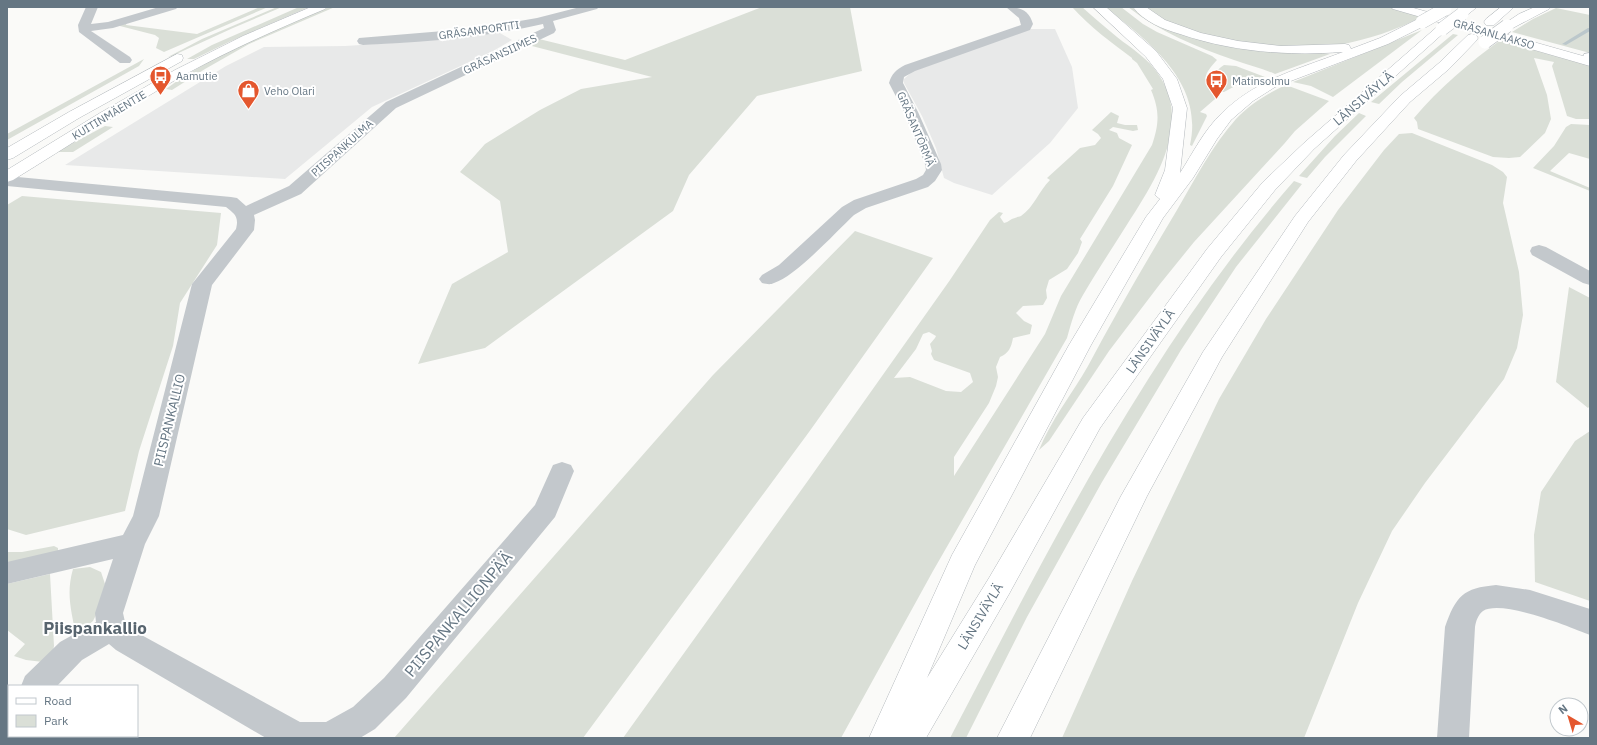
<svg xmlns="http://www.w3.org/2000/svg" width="1597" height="745" font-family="'IBM Plex Sans',sans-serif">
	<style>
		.built { fill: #e8e9e9 }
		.green { fill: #dadfd7; fill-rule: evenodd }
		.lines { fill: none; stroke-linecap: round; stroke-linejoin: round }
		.stream { fill: #bbc7cb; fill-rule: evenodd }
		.primary-casing { stroke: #b5babe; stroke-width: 1 }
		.highway-casing { stroke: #b4b9bd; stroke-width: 1 }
		.street { fill: #c3c8cc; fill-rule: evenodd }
		.primary { fill: #fff; fill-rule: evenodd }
		.highway { fill: #fff; fill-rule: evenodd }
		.highway-bridge-casing { stroke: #b4b9bd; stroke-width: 14; stroke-linecap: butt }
		.highway-bridge { stroke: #fff; stroke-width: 13 }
		.labels { text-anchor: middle; stroke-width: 4; stroke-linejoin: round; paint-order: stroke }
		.far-street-label { font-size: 11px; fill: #657683; stroke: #fff }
		.far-poi-label { font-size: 11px; fill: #657683; stroke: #fff; text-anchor: start }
		.street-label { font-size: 13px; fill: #657683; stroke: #fff }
		.near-street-label { font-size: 16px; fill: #657683; stroke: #fff }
		.near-neighbourhood-label { font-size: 17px; font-weight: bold; fill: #57646e; stroke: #fff }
	</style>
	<rect width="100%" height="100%" fill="#fafaf8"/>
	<path class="built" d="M1031,29H1055L1072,67L1078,108L1050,143L992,195L954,183L944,178L936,148L922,116L904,83V79L914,70Z
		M498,32L512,40L493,51L372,107L285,179L65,165L226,66L264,47L345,46L408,42Z"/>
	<path class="green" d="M260,7H268L164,52L156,48L159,38L155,35L116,25L127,22L126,25L197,34Z
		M277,7H282L233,28L172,56L168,57L202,39Z
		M299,7H309L229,42L194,59H187L212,45Z
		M328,7H335L249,44L205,69L172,90L166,89C212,55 274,29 328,7Z
		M762,7H850L862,71L757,96L689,175L673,211L485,348L418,364L452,284L508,252L500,201L460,172L485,144L540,110L581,89L652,77L528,45L539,39L625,60Z
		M1072,7H1082C1093,17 1105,27 1117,37C1132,49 1148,58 1159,75C1192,124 1155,181 1128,223C1113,247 1097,271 1083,295C1075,308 1071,324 1067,338L933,571L841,738H623L807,482L950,280L990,220L999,212L1003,213L1000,217L1004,223C1009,222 1010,219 1015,218C1016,217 1019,217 1021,216C1034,207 1039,191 1050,180L1047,178L1080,148L1095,145L1101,138L1098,134L1092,130L1111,112L1119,116L1117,123L1125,125H1137L1138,130L1133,131L1113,127L1109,130L1117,133L1119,138L1132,145L1113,186L1080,239L1082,242L1078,253L1067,269L1049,280L1046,290L1047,298L1043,305L1023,306L1016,313L1024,321L1032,325L1030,334L1013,338C1011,348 1009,353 1000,357L996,367L998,377L996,386L989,403L954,457V476L1045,334L1061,296L1152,145C1159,124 1160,111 1151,90L1153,89L1137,63L1132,59V58C1112,43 1090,27 1072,7ZM929,332L936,336L935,338L930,344L932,351L931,354L934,360L970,373L973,382L961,392L946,391L910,377L894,378L916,349L923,334Z
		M1105,7H1121L1143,24L1157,32L1212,56L1217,60C1211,67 1202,75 1207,85C1209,90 1214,94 1215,99L1200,112L1206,114L1207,116L1192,146L1190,145C1204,82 1149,42 1105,7Z
		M1128,7H1132L1142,16L1190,37L1330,54L1275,74C1262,68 1248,65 1234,60C1196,47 1160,32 1128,7Z
		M1147,7H1391L1424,16C1396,30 1368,40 1337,45C1289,51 1182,43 1147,7Z
		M1556,8L1590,15V53L1512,32L1533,19Z
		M1422,30L1333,97L1311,86L1293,82Z
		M1453,34L1458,35L1402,82L1379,104L1371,102Z
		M1502,39L1590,66V119H1576L1567,116L1552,66L1554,62L1534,58L1547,95L1551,119L1545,133L1520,157L1509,158L1493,157L1418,129L1417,122L1414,118C1439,88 1470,62 1502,39Z
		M144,59L139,66L7,140V134Z
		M1224,65L1236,66L1265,77L1250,78L1224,92H1221C1213,83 1212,72 1224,65Z
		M1286,85L1329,101L1295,131L1284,144L1194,242L1160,284L1109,351L1049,441L1039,450C1051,420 1072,394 1088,366C1116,313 1146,262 1177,210C1195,179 1212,146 1236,119C1250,104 1268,93 1286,85Z
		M1359,113L1366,116L1325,157L1307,178L1299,176L1335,136Z
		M1571,124L1590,125V159L1569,153L1550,171L1590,188V191L1533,168L1554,146L1566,127Z
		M105,126L113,127L73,152H56Z
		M1412,133L1492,165L1503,172L1507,177L1503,203L1519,272L1523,315L1517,348L1504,379L1425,483L1392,531L1358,603L1304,738H1062L1132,581L1219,399L1266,319L1338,210L1384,150L1399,134Z
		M1294,181L1302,184L1236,267L1181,350L1102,482L1027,617L966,738H950C1051,544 1150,346 1294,181Z
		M22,196L221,213L217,245L180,303L173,346L139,451L125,511L26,535L7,529V205Z
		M855,231L933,258L809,432L583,738H394L713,375Z
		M1569,287L1590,298V406L1588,408L1556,382Z
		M1590,431V601L1535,582L1534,535L1541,492L1575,441Z
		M54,546L58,548V553L7,563V552H22Z
		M90,567L101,572L105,584L101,605L93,621L76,635C71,610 66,593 73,569Z
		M50,574L54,646L53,652L43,662L26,660L14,656L25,644L7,630V584Z"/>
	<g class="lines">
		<path class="stream" d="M1588,28H1590V31L1566,45L1562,44Z"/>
		<defs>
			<path id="primary" d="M311,7H327L325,9C277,29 230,50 184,75C126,108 70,145 13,180L7,182V170L100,113L175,70L243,36Z
				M1391,7H1410L1590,58V66L1393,9Z
				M177,54L182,55L183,58L182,61L79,118L13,158L7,160V148L69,112Z"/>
			<path id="highway" d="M1093,7H1106L1156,51L1177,79L1187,108L1180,173C1193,153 1204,130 1222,113C1257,79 1299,69 1343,52C1288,56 1233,52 1180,34C1163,29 1144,22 1133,7H1146L1165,20L1201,33L1238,41L1281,46L1345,44L1349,45L1351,49L1380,38L1418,19H1426L1428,22L1426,25L1388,44L1275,87L1253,101L1231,120L1217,139L1193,178L1163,218L1091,345L975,565L927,678L989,578L1083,418L1207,249L1263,182L1304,143L1438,26H1446L1448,29L1314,149L1275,190L1221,257L1100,428L1009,594L926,738H869L952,555L1069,345L1146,217L1160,199L1155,195L1165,170L1173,108L1163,79L1146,57Z
				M1464,7H1477L1466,16H1458L1456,14Z
				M1501,7H1514L1494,25H1486L1484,22L1486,19Z
				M1535,7H1551L1549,9L1511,29H1503L1501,26L1519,14Z
				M1472,34L1476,35L1478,38L1476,41L1449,69L1410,102L1356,161L1308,222L1222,357L1147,496L1030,738H997L1121,496L1203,352L1295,216L1344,155L1400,96L1439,63L1468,35Z
				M1590,53V61L1584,60L1583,57L1584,54Z"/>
		</defs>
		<use href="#primary" class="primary-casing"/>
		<use href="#highway" class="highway-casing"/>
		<path class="street" d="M86,7H98L91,24L108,22L159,7H178L176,9L113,28L91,31L130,57L132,60L130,63H120L79,32L78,25Z
			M580,7H599L597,9L553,21L556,30L554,33L396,108L301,194L254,215L255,220L254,230L212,285L159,516L145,544L123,613L125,622L136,632L300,722H326L353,707L384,678L535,505L553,465L562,462L571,465L574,471L555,517L406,698L375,729L360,738H266L116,650L109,644L82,660L57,686H21L25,676L60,642L96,622L95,613L113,559L7,584V562L123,535L133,516L192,284L236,229C239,217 235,214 226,207L7,186V176L231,197L237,198L246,206L289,186L386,102L544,28L543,24C484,38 423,42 363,45L359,44L357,41L359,38L480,28L537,18Z
			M1006,7C1020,7 1029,10 1033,24L1030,30L915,71L904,77L903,83L918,112L941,164L942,170L935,181L928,187L866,208L854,215C836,232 796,276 774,283C770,285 767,284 762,283L759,279L762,275L779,265L842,207L854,200L916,179L923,175L926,170L925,164L904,112L889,83C892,73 896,70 905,65L1021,25L1019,18Z
			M1539,245L1546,247L1590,271V285L1583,283L1532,255L1530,251L1532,247Z
			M1496,585L1530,590L1590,609V635C1570,627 1502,599 1483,611C1478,615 1476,621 1475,627L1469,738H1437L1445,627C1456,596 1463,588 1496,585Z
			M9,698V729L7,730V699Z"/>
		<use href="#primary" class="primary"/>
		<use href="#highway" class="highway"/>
		<defs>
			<path id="highway-bridge" d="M1422,22L1445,9
				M1442,29L1462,14
				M1485,42L1507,26"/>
		</defs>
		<use href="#highway-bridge" class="highway-bridge-casing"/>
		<use href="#highway-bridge" class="highway-bridge"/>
	</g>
	<defs>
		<symbol id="bus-pin" viewBox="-11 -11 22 30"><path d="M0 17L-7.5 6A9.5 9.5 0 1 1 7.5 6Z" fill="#e4572e" stroke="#fff"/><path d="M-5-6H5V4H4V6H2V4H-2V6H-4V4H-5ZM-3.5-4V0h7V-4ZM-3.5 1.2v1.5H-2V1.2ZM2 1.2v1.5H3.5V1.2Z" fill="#fff"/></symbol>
		<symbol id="shop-pin" viewBox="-11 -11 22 30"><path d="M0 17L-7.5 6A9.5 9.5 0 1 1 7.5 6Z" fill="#e4572e" stroke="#fff"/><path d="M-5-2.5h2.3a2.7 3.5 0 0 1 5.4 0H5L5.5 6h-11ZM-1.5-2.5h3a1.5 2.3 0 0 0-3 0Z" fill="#fff"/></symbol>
	</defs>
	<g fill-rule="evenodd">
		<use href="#bus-pin" x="148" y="64" width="25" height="34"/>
		<use href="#bus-pin" x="1204" y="68" width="25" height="34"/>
		<use href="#shop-pin" x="236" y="78" width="25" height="34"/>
	</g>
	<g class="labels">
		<g class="far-street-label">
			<text transform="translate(479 30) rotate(-8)" y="4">GRÄSANPORTTI</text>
			<text transform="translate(1494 34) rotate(16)" y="4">GRÄSANLAAKSO</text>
			<text transform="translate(500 54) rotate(-25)" y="4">GRÄSANSIIMES</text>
			<text transform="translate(109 115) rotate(-31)" y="4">KUITINMÄENTIE</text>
			<text transform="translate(916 129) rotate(67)" y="4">GRÄSANTÖRMÄ</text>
			<text transform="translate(342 148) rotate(-42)" y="4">PIISPANKULMA</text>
		</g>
		<g class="far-poi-label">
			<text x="176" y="80">Aamutie</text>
			<text x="1232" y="85">Matinsolmu</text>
			<text x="264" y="95">Veho Olari</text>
		</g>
		<g class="street-label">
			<text transform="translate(1363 98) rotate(-41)" y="5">LÄNSIVÄYLÄ</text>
			<text transform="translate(1150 341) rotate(-55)" y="5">LÄNSIVÄYLÄ</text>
			<text transform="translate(169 420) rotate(-76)" y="5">PIISPANKALLIO</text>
			<text transform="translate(980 616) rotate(-59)" y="5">LÄNSIVÄYLÄ</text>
		</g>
		<g class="near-street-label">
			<text transform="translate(458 614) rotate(-50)" y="6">PIISPANKALLIONPÄÄ</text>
		</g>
		<g class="near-neighbourhood-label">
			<text x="95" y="634">Piispankallio</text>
		</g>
	</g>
	<rect width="1597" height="745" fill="none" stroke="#657683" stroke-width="16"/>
	<rect x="8" y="685" width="130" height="52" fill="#ffffff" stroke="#c1c8cd"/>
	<rect x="16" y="698" width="20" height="6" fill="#ffffff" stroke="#c1c8cd"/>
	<text x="44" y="705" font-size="12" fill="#657683">Road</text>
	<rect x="16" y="715" width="20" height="12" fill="#dadfd7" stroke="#c1c8cd"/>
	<text x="44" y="725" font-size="12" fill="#657683">Park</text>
	<g transform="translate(1569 717) rotate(322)"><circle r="19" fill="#ffffff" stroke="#c1c8cd"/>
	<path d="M0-3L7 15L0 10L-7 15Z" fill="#e4572e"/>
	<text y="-6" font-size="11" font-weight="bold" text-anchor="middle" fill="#657683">N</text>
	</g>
</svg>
